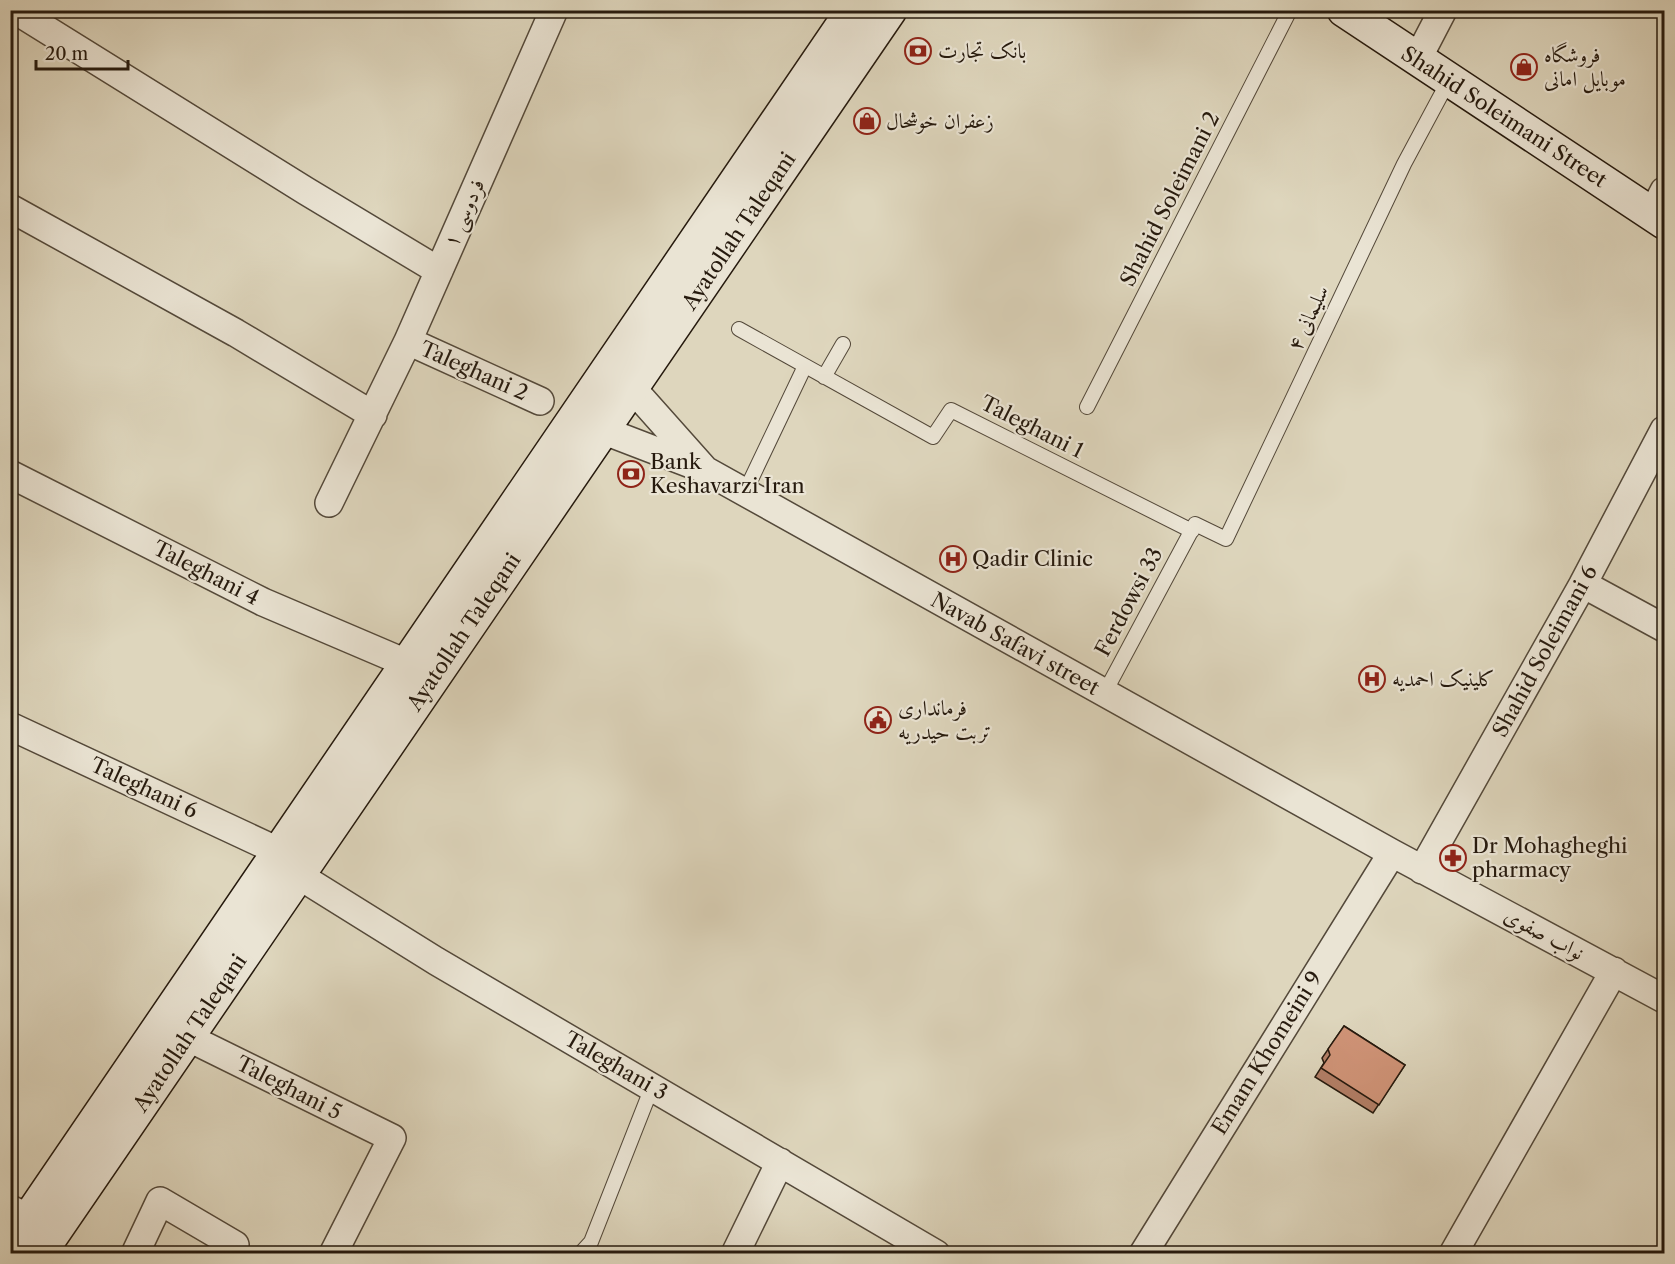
<svg xmlns="http://www.w3.org/2000/svg" width="1675" height="1264" font-family="'Libre Caslon Text',Amiri,serif">
	<style>
		.lines { fill: none; stroke-linecap: round; stroke-linejoin: round }
		.lane-casing { stroke: #54493a; stroke-width: 16 }
		.street-casing { stroke: #54493a; stroke-width: 30 }
		.secondary-casing { stroke: #261a0e; stroke-width: 36 }
		.lane { stroke: #eae4d4; stroke-width: 14 }
		.street { stroke: #eae4d4; stroke-width: 27 }
		.secondary { stroke: #eae4d4; stroke-width: 33 }
		.wall { fill: #b37f67; stroke: #261a0e; stroke-width: 1.5 }
		.building { fill: #d09478; stroke: #261a0e; stroke-width: 1.5 }
		.labels { text-anchor: middle; stroke-width: 4.5; stroke-linejoin: round; paint-order: stroke }
		.poi-label { font-size: 21px; fill: #261a0e; stroke: #eae4d4; text-anchor: start }
		.street-label { font-size: 21px; fill: #261a0e; stroke: #eae4d4 }
	</style>
	<rect width="100%" height="100%" fill="#ded6bd"/>
	<filter id="stains"><feTurbulence type="fractalNoise" baseFrequency=".00333" numOctaves="4"/><feColorMatrix values="0 0 0 0 .2 0 0 0 0 .09 0 0 0 0 .02 0 0 0 .5 -.17"/></filter>
	<radialGradient id="worn" r=".72"><stop offset=".6" stop-color="#630" stop-opacity="0"/><stop offset="1" stop-color="#630" stop-opacity=".3"/></radialGradient>
	<g class="lines">
		<defs>
			<path id="lane" d="M739,329L933,437L951,410L1192,531
				M824,377L843,344
				M1087,407L1290,10
				M745,492L805,366
				M1104,694L1195,524L1226,539L1404,164L1449,80
				M580,1254L591,1242L652,1087"/>
			<path id="street" d="M15,10L306,191L439,271
				M1417,60L1443,10
				M10,208L236,333L373,415
				M1652,214L1664,191
				M408,341L540,401
				M632,388L705,470L1392,853L1664,999
				M586,422L602,430L701,468
				M10,474L263,602L406,663
				M329,503L408,341L554,10
				M1583,584L1664,628
				M10,726L278,851
				M1422,870L1583,584L1664,430
				M298,875L436,961L936,1254
				M187,1037L392,1138L333,1254
				M10,1209L30,1218
				M135,1254L160,1201L235,1245L231,1254
				M735,1254L780,1162
				M1143,1254L1392,853
				M1453,1254L1614,971"/>
			<path id="secondary" d="M1344,10L1664,222
				M10,1246L853,10
				M39,1254L890,10"/>
		</defs>
		<use href="#lane" class="lane-casing"/>
		<use href="#street" class="street-casing"/>
		<use href="#secondary" class="secondary-casing"/>
		<use href="#lane" class="lane"/>
		<use href="#street" class="street"/>
		<use href="#secondary" class="secondary"/>
	</g>
	<path class="wall" d="M1344,1026L1405,1065L1373,1113L1315,1077L1324,1063L1322,1058Z"/>
	<path class="building" d="M1344,1026L1405,1065L1379,1105L1321,1068L1330,1055L1328,1049Z"/>
	<defs>
		<symbol id="bank-ring" viewBox="-11 -11 22 22"><circle r="9.5" fill="#eae4d4" stroke="#8f2418" stroke-width="1.5"/><path d="M-6-4H6V4H-6ZM0-2.3a2.3 2.3 0 1 0 0 4.6a2.3 2.3 0 1 0 0-4.6Z" fill="#8f2418"/></symbol>
		<symbol id="shop-ring" viewBox="-11 -11 22 22"><circle r="9.5" fill="#eae4d4" stroke="#8f2418" stroke-width="1.5"/><path d="M-5-2.5h2.3a2.7 3.5 0 0 1 5.4 0H5L5.5 6h-11ZM-1.5-2.5h3a1.5 2.3 0 0 0-3 0Z" fill="#8f2418"/></symbol>
		<symbol id="hospital-ring" viewBox="-11 -11 22 22"><circle r="9.5" fill="#eae4d4" stroke="#8f2418" stroke-width="1.5"/><path d="M-5-5h3v3.5h4V-5h3V5h-3V1.5h-4V5h-3Z" fill="#8f2418"/></symbol>
		<symbol id="civic-ring" viewBox="-11 -11 22 22"><circle r="9.5" fill="#eae4d4" stroke="#8f2418" stroke-width="1.5"/><path d="M-.6-6.5H3V-4.5H.6V-3L4-1V1h2V6H-6V1h2V-1L-.6-3ZM-1.2 2.5V6h2.4V2.5Z" fill="#8f2418"/></symbol>
		<symbol id="pharmacy-ring" viewBox="-11 -11 22 22"><circle r="9.5" fill="#eae4d4" stroke="#8f2418" stroke-width="1.5"/><path d="M-2-6h4v4h4v4h-4v4h-4v-4h-4v-4h4Z" fill="#8f2418"/></symbol>
	</defs>
	<g fill-rule="evenodd">
		<use href="#bank-ring" x="903" y="36" width="30" height="30"/>
		<use href="#shop-ring" x="1509" y="52" width="30" height="30"/>
		<use href="#shop-ring" x="852" y="106" width="30" height="30"/>
		<use href="#bank-ring" x="616" y="459" width="30" height="30"/>
		<use href="#hospital-ring" x="938" y="544" width="30" height="30"/>
		<use href="#hospital-ring" x="1357" y="664" width="30" height="30"/>
		<use href="#civic-ring" x="863" y="705" width="30" height="30"/>
		<use href="#pharmacy-ring" x="1438" y="843" width="30" height="30"/>
	</g>
	<g class="labels">
		<g class="poi-label">
			<text x="938" y="58">بانک تجارت</text>
			<text x="1544" y="62">فروشگاه<tspan x="1544" dy="24">موبایل امانی</tspan></text>
			<text x="886" y="128">زعفران خوشحال</text>
			<text x="650" y="469">Bank<tspan x="650" dy="24">Keshavarzi Iran</tspan></text>
			<text x="972" y="566">Qadir Clinic</text>
			<text x="1392" y="686">کلینیک احمدیه</text>
			<text x="898" y="715">فرمانداری<tspan x="898" dy="24">تربت حیدریه</tspan></text>
			<text x="1472" y="853">Dr Mohagheghi<tspan x="1472" dy="24">pharmacy</tspan></text>
		</g>
		<g class="street-label">
			<text transform="translate(1504 117) rotate(33)" y="7">Shahid Soleimani Street</text>
			<text transform="translate(1170 199) rotate(-63)" y="7">Shahid Soleimani 2</text>
			<text transform="translate(464 213) rotate(-66)" y="7">فردوسی ۱</text>
			<text transform="translate(739 231) rotate(-56)" y="7">Ayatollah Taleqani</text>
			<text transform="translate(1308 318) rotate(-65)" y="7">سلیمانی ۴</text>
			<text transform="translate(474 371) rotate(24)" y="7">Taleghani 2</text>
			<text transform="translate(1032 427) rotate(27)" y="7">Taleghani 1</text>
			<text transform="translate(206 573) rotate(27)" y="7">Taleghani 4</text>
			<text transform="translate(1129 602) rotate(-62)" y="7">Ferdowsi 33</text>
			<text transform="translate(464 632) rotate(-56)" y="7">Ayatollah Taleqani</text>
			<text transform="translate(1015 644) rotate(29)" y="7">Navab Safavi street</text>
			<text transform="translate(1545 651) rotate(-61)" y="7">Shahid Soleimani 6</text>
			<text transform="translate(144 788) rotate(25)" y="7">Taleghani 6</text>
			<text transform="translate(1544 934) rotate(28)" y="7">نواب صفوی</text>
			<text transform="translate(190 1033) rotate(-56)" y="7">Ayatollah Taleqani</text>
			<text transform="translate(1267 1053) rotate(-58)" y="7">Emam Khomeini 9</text>
			<text transform="translate(616 1066) rotate(30)" y="7">Taleghani 3</text>
			<text transform="translate(289 1088) rotate(27)" y="7">Taleghani 5</text>
		</g>
	</g>
	<rect width="1675" height="1264" fill="none" stroke="#ded6bd" stroke-width="36"/>
	<rect x="12" y="12" width="1651" height="1240" fill="none" stroke="#261a0e" stroke-width="3"/>
	<rect x="18" y="18" width="1639" height="1228" fill="none" stroke="#261a0e" stroke-width="1.5"/>
	<path d="M36 60v9h92v-9" fill="none" stroke="#261a0e" stroke-width="3"/>
	<text x="45" y="60" font-size="18" fill="#261a0e" stroke="#eae4d4" stroke-width="4.5" paint-order="stroke">20 m</text>
	<rect width="100%" height="100%" filter="url(#stains)"/>
	<rect width="100%" height="100%" fill="url(#worn)"/>
</svg>
